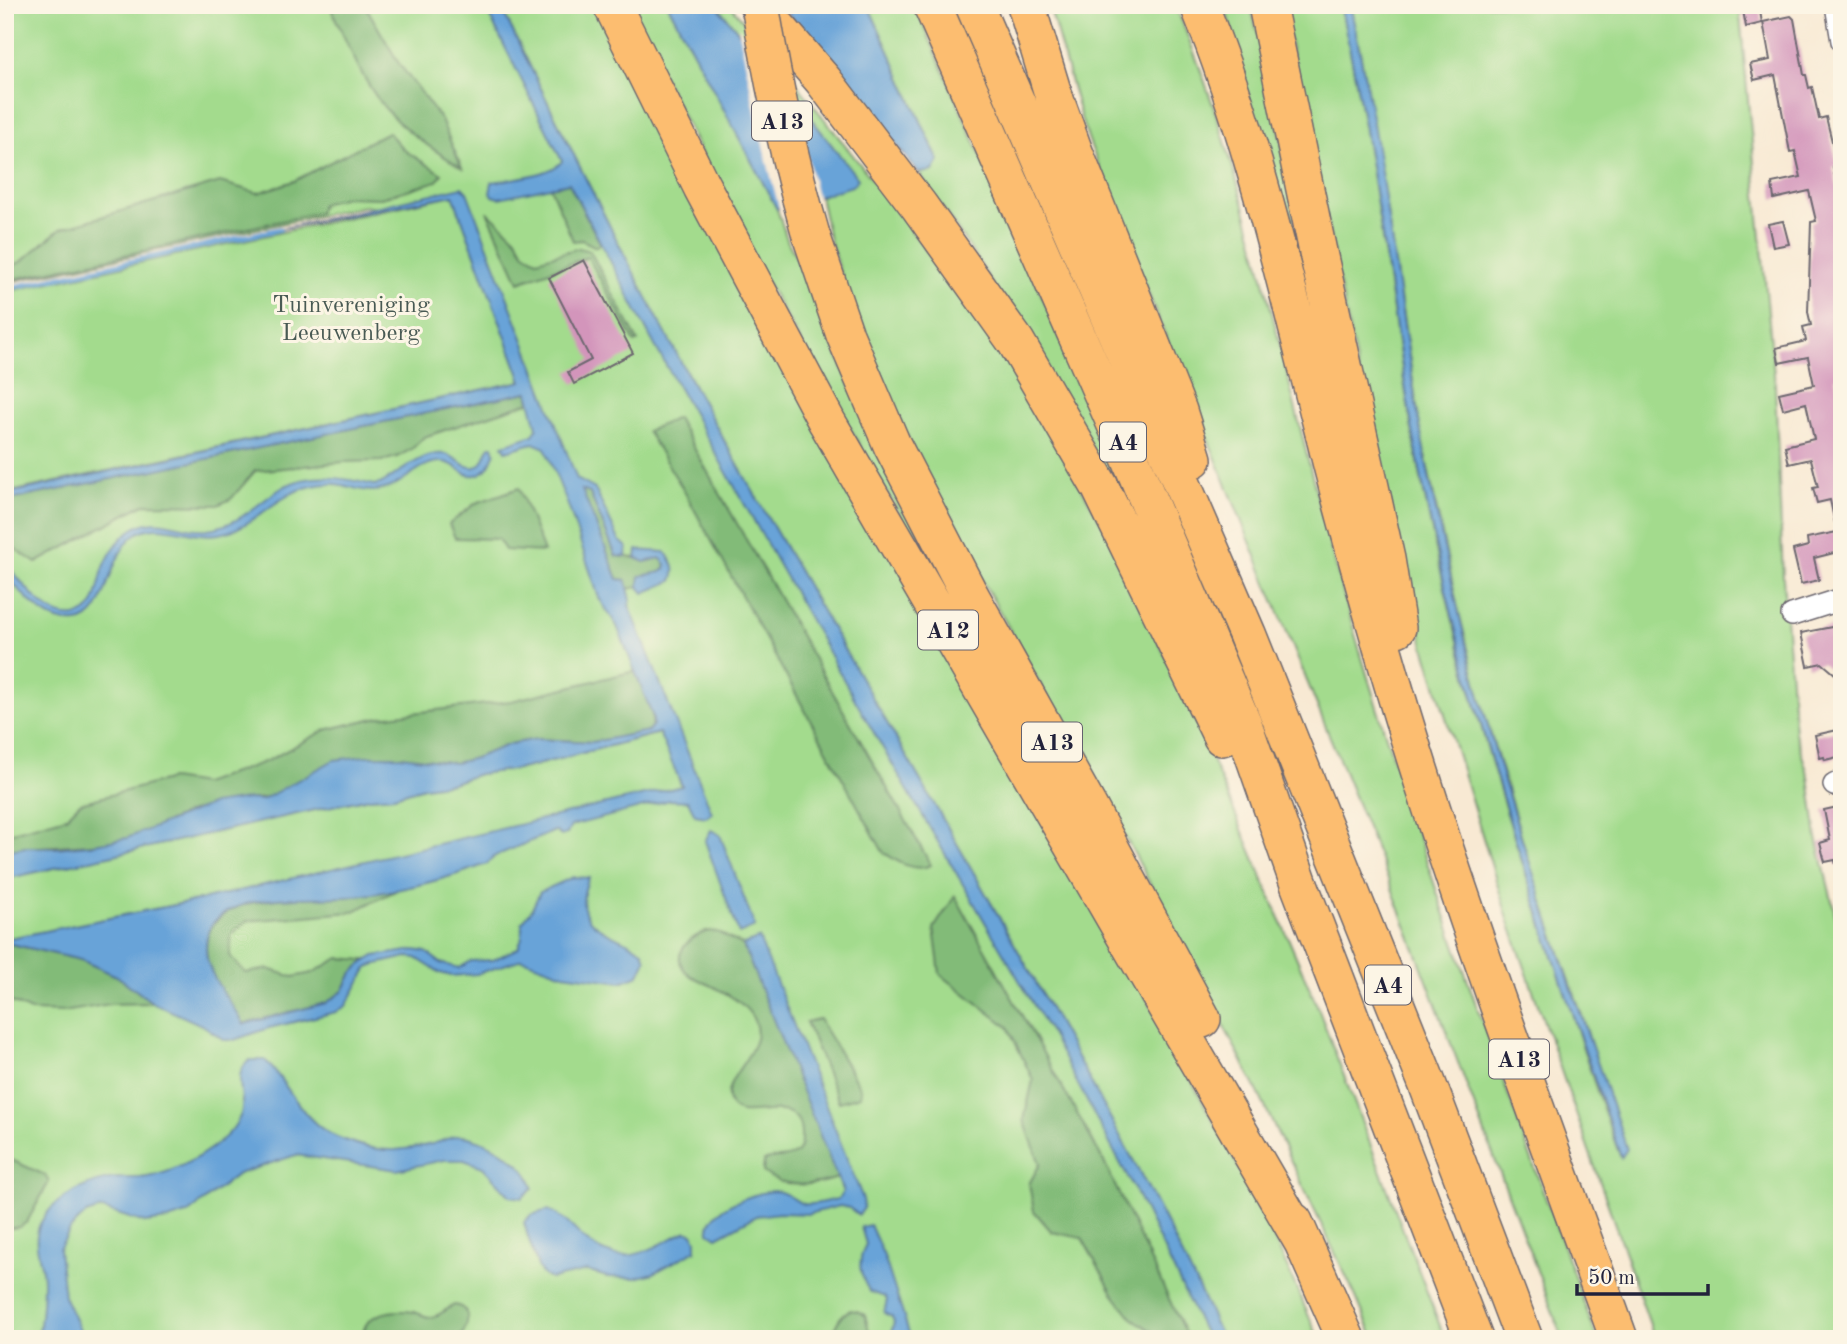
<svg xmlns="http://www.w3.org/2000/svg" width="1847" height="1344" font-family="'Old Standard TT',serif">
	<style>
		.green { fill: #a3db8d; stroke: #627e64; stroke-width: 2 }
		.forest { fill: #82bb78; stroke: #526e5a; stroke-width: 2 }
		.water { fill: #68a3d8; stroke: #45628a; stroke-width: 2 }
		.pier { fill: #f8e9d3 }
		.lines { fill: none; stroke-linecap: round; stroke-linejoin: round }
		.stream { stroke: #68a3d8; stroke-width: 5 }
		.building { fill: #d395bb }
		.street-casing { stroke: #6d6870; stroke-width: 24 }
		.highway-casing { stroke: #6d6870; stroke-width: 40 }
		.street { stroke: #fff; stroke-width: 21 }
		.highway { stroke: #fcbd6f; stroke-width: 37 }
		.highway-bridge-casing { stroke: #6d6870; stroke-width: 40; stroke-linecap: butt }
		.highway-bridge { stroke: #fcbd6f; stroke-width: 37 }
		.labels { text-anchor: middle; stroke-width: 6; stroke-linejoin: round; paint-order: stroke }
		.shield { fill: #fcf5e5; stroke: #63616e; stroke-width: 2 }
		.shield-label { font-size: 23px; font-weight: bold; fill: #22223b }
		.park-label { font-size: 24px; fill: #495a54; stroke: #fcf5e5 }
	</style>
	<rect width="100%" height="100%" fill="#fcf5e5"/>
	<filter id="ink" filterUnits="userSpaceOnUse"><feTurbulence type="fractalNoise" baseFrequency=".0143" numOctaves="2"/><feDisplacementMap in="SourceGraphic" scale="14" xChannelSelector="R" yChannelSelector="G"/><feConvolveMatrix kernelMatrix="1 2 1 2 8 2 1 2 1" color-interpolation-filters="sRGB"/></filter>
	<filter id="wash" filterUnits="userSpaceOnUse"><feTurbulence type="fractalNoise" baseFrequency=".00686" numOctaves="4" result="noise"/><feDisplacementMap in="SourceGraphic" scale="28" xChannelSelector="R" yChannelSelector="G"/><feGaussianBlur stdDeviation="1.57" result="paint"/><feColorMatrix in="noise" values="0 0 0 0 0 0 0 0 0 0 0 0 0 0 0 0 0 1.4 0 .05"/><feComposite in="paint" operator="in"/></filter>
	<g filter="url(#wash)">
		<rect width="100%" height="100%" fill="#f8e9d3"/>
		<path class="green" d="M5,5H493L666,346L1018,962L1215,1339H5V942L229,898L691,788L667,730L5,873V499L533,384L461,192L382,207L365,206L5,283Z
			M500,5H597L1139,984L1262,1211L1319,1339H1222C1170,1223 1107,1112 1046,1001C948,823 842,649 742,472C655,320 577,163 500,5Z
			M628,5H668L777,209L788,242L802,269L870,434L989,670L752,257Z
			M716,5H730L792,78L900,215L1010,365L1104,527L1190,708L1318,1008L1445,1339H1374L1356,1297L1256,1088L1134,853L926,479L851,309L827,230L820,196L852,186L857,178L802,107Z
			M868,5H915L1168,585L982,266L919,173L933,171L939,161Z
			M1049,5H1175C1255,193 1287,398 1343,593C1415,846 1507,1092 1597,1339H1563L1391,886L1137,266L1083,125Z
			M1225,5H1250L1273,90L1314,343L1252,116Z
			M1282,5H1340C1373,149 1388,296 1414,441C1446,620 1498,794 1556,965C1578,1029 1596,1096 1621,1158L1586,1027L1531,868L1481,701L1457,604L1422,440L1387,211L1360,51L1350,5H1739L1775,385L1783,578L1795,733L1809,777L1817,838L1842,943V1339H1655L1508,919L1424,646L1360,381Z
			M453,195L522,381L5,493V292Z
			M660,733L682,787L209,898L5,939V879L369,798L394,796L424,787L452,783L479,774L525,768Z"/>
		<path class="forest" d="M329,5H365L398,62L441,120L462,168C437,152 412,136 391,115C362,84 348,43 329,5Z
			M388,132L404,150L442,174L437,181L381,198L345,197L322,204L318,213L5,281V268L21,262L60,229L220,182L258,193L294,181Z
			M569,183L600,243L596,247L582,240L573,241L550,187Z
			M487,211L517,239L524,252L537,260L579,248L590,251L638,341L635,343L588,257L519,282Z
			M528,392L530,402L424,437L412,449L397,457L382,461L344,462L255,471L231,499L218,505L144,504L36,563L5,542V501Z
			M677,418L931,865C913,873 898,862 883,852L683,489L647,431Z
			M519,488L544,552L505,550L498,539L455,538L449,524L476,503Z
			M581,489L590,493L616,556L636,558L645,562L660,558L666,564L665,569L661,572L640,576L639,587L627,589L626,580L618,579Z
			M635,671C641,687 660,716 649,731L593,742L537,739L510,744L475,758L455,763L401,756L279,792C260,802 262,797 244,800C228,802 212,807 197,810C175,816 150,832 127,838C87,849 45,843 5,851V834L66,817L80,803L171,779L203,784L267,761L325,730L379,717L511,701Z
			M397,890L352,912L247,921L231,935L230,957L246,973L269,969L293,977L312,973L339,958L366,960L351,975L343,991L326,1003L243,1024C233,1004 213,987 208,964C191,890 292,899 338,897C358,896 377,892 397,890Z
			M955,896L1102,1158L1188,1339H1164L1132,1318L1114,1295L1082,1238L1052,1232L1034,1211L1029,1184L1040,1164L1024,1120L1033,1080L1008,1027L940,974L934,928Z
			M708,931L717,932L743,945L838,1178C814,1186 783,1189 763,1172L764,1161C773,1156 786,1160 795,1154C799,1151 801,1146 801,1140C804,1084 738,1131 729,1102C726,1095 729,1088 732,1081C739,1067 752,1054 756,1039C763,1005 715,988 691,976C667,958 686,938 708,931Z
			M11,944L81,960L117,976L153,1003L110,1004L64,1012L30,1011L12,1002L5,1003V945Z
			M819,1019L861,1089L860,1096L839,1102L806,1022Z
			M5,1157L45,1175L49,1182L27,1222L19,1227L5,1229Z
			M455,1305C474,1309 468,1327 459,1339H363C361,1312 394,1309 414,1312C420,1313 424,1317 430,1317C440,1317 446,1308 455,1305Z
			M850,1310L857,1311L865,1315L871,1339H834C832,1328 840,1315 850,1310Z"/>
		<path class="water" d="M484,5H500C577,163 655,320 742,472C842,649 948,823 1046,1001C1107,1112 1170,1223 1222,1339H1207L1140,1200L1052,1036L867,721L654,344L569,183L499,198L492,196L490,193L492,182C509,179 553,175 562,161Z
			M668,5H716L802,107L858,179L852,186L777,209Z
			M781,5H868L939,161L933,171L919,173Z
			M1340,5H1350C1382,148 1397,294 1422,438C1431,492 1444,547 1456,600C1498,788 1566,968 1627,1149L1621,1158C1551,950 1478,744 1432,529C1394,356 1380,178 1340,5Z
			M462,187L467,192L577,479L595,489L619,540L627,547L626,557L616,556L590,493L582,490L618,579L626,580L631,600L629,605L712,813L706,817L695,815L688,801L670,800L571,826L567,834L561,836L555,831L495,856L487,864C441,881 394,893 346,897C318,899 288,896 260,901C242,903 213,914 208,933C198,969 228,996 244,1024L326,1003L343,991L351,975L359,966L374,956L415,950L426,952L441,963L459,968L471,961L493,960L518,948L522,938V923L532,909L540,892L573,877L589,878C567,929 612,930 643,951L646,960L639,975L621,982L563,974L522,959L477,974L451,976L440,973L416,958L407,957L373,965L367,969L346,1006L336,1012L269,1028L234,1040H224L204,1026L153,1003L117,976L81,960L11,944L5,945V939L209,898L682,786L659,733L525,768L479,774L452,783L424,787L394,796L369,798L5,879V851L25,847L54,848L89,845L127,838L213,804L247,799L262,800L334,760L365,756H401L455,763L475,758L510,744L537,739L593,742L648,731L653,725V717L617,626L599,598L569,508L545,448L533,443L506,451L503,445L533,435L537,428L528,392L5,501V494L522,381L453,195L280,229Z
			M490,446H493L495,452C491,462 488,472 476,475C464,478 455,462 443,462C418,461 404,486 381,490C365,494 349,485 334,484C280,482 263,526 219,534C192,539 159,518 136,534C105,557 110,618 77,622C45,626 25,595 5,575V564C25,582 44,620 75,616C98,613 97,587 103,570C108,555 118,540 130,531C155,511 180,532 207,529C242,525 257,502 285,486C312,472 346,478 374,485L380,484C400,474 422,451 445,454C456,456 464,469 475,467C485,465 485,453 490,446Z
			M637,550L665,552C674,562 677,569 672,581L644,593L639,587L640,576L661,572L665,569L666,564L660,558L645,562L636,558Z
			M711,830L720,835L755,927L739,934L705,841Z
			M759,938L863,1199L864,1208L859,1215L849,1208L840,1206L808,1214L779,1213L756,1216L717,1237L709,1232C706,1208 756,1192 775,1191C787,1191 794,1202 805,1204C814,1206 829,1200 838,1199L843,1192L743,945Z
			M250,1060H265C290,1085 302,1123 337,1137C354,1144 376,1151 395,1150C407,1149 420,1147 432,1144C440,1142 449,1137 458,1136C482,1135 531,1164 533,1188L522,1198L510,1196L483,1167L464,1160H444L397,1170L296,1155L238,1174L187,1214L168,1220L145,1223L102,1209L86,1214L71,1228L59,1249L64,1296L84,1339H37C41,1329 43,1293 43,1281C43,1261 31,1244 40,1224C52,1199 84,1184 109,1179C122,1177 134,1179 147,1177C172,1173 199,1158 218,1143C227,1136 237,1125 241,1114C247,1095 230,1074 250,1060Z
			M548,1210C562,1215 572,1227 582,1237C621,1272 646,1251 686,1231L693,1233L696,1240V1250L654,1273L635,1278L607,1277L587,1271L551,1279C547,1277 543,1276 541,1272C537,1268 525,1227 524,1222L531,1215Z
			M870,1225L884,1256L911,1339H897L891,1334L894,1322L892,1317L884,1313L887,1300L885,1297L870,1292C859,1275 857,1262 866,1244L861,1227Z"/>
		<path class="pier" d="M738,26L791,89L818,200L780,212L758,126Z"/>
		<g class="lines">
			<path class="stream" d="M5,289L280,229"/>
		</g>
		<g id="blocks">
			<path class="building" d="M1742,5H1759L1762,23L1746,27Z
				M1791,16L1794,19L1804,75H1806L1809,88L1812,87L1819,119L1826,117L1838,166L1833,167L1842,208V324L1835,326L1842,353L1838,354L1842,376L1835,377L1842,407L1838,408L1842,425V430L1838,431L1842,454V527L1836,528L1830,500L1817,503L1813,488L1818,487L1811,459L1789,464L1785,446L1814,439L1806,403L1783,409L1779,393L1814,385L1808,357L1779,363L1776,348L1806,341L1803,327L1811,325L1808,312L1811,222L1816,221L1809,191L1774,199L1772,183L1801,177L1795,151L1790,152L1775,75L1754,80L1750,64L1770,60L1763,22Z
				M1783,221L1789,244L1773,247L1768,224Z
				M584,260L633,353L574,384L568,372L591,360L549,278Z
				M1842,531V551L1814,558L1819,580L1801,584L1793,550L1808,546L1807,538Z
				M1842,625V680L1822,663L1808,666L1801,633Z
				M1842,729V756L1825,760L1824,757L1820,758L1815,735Z
				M1842,806V864L1836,865L1835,860L1825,862L1820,843L1830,840L1824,810Z"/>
		</g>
	</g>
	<g filter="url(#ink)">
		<use href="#blocks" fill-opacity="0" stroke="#6d6870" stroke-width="2"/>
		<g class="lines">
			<defs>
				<path id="street" d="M1836,5L1842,41
					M1792,615L1842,599
					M1834,785L1842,781"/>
				<path id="highway" d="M612,5L702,187L827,422L1304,1244
					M758,5L823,80L919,206L1016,342L1100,487L1222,737
					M932,5L1117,427L1243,724L1299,884L1474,1339
					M974,5L1247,634L1427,1083L1524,1339
					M1026,5L1053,94L1074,152L1178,411L1193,459
					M1199,5C1256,145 1287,291 1325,437C1342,507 1362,577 1382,647C1449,881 1537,1110 1619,1339
					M1267,5L1319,257L1386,559L1397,628
					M811,235L845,335L892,445L967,590L1089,808L1202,1019
					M1294,1222L1346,1339"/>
			</defs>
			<use href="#street" class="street-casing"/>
			<use href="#highway" class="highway-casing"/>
			<use href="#street" class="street"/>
			<use href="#highway" class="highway"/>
			<defs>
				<path id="highway-bridge" d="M760,5C773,83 789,159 811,235"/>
			</defs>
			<use href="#highway-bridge" class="highway-bridge-casing"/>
			<use href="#highway-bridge" class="highway-bridge"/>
		</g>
	</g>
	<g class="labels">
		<g class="shield">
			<rect x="752" y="101.5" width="60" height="39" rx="5"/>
			<rect x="1100" y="422.5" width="46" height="39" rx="5"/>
			<rect x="918" y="610.5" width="60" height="39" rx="5"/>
			<rect x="1022" y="722.5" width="60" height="39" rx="5"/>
			<rect x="1365" y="965.5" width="46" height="39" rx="5"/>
			<rect x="1489" y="1039.5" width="60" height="39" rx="5"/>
		</g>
		<g class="shield-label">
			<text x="782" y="129">A13</text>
			<text x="1123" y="450">A4</text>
			<text x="948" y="638">A12</text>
			<text x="1052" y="750">A13</text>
			<text x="1388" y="993">A4</text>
			<text x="1519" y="1067">A13</text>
		</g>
		<g class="park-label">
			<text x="351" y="312">Tuinvereniging<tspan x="351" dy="28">Leeuwenberg</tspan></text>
		</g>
	</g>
	<rect width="1847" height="1344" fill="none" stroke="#fcf5e5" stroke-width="28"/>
	<path d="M1577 1284v10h131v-10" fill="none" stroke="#22223b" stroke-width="3.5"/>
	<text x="1588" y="1284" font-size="21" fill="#22223b" stroke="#fcf5e5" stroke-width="5" paint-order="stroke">50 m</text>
</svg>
